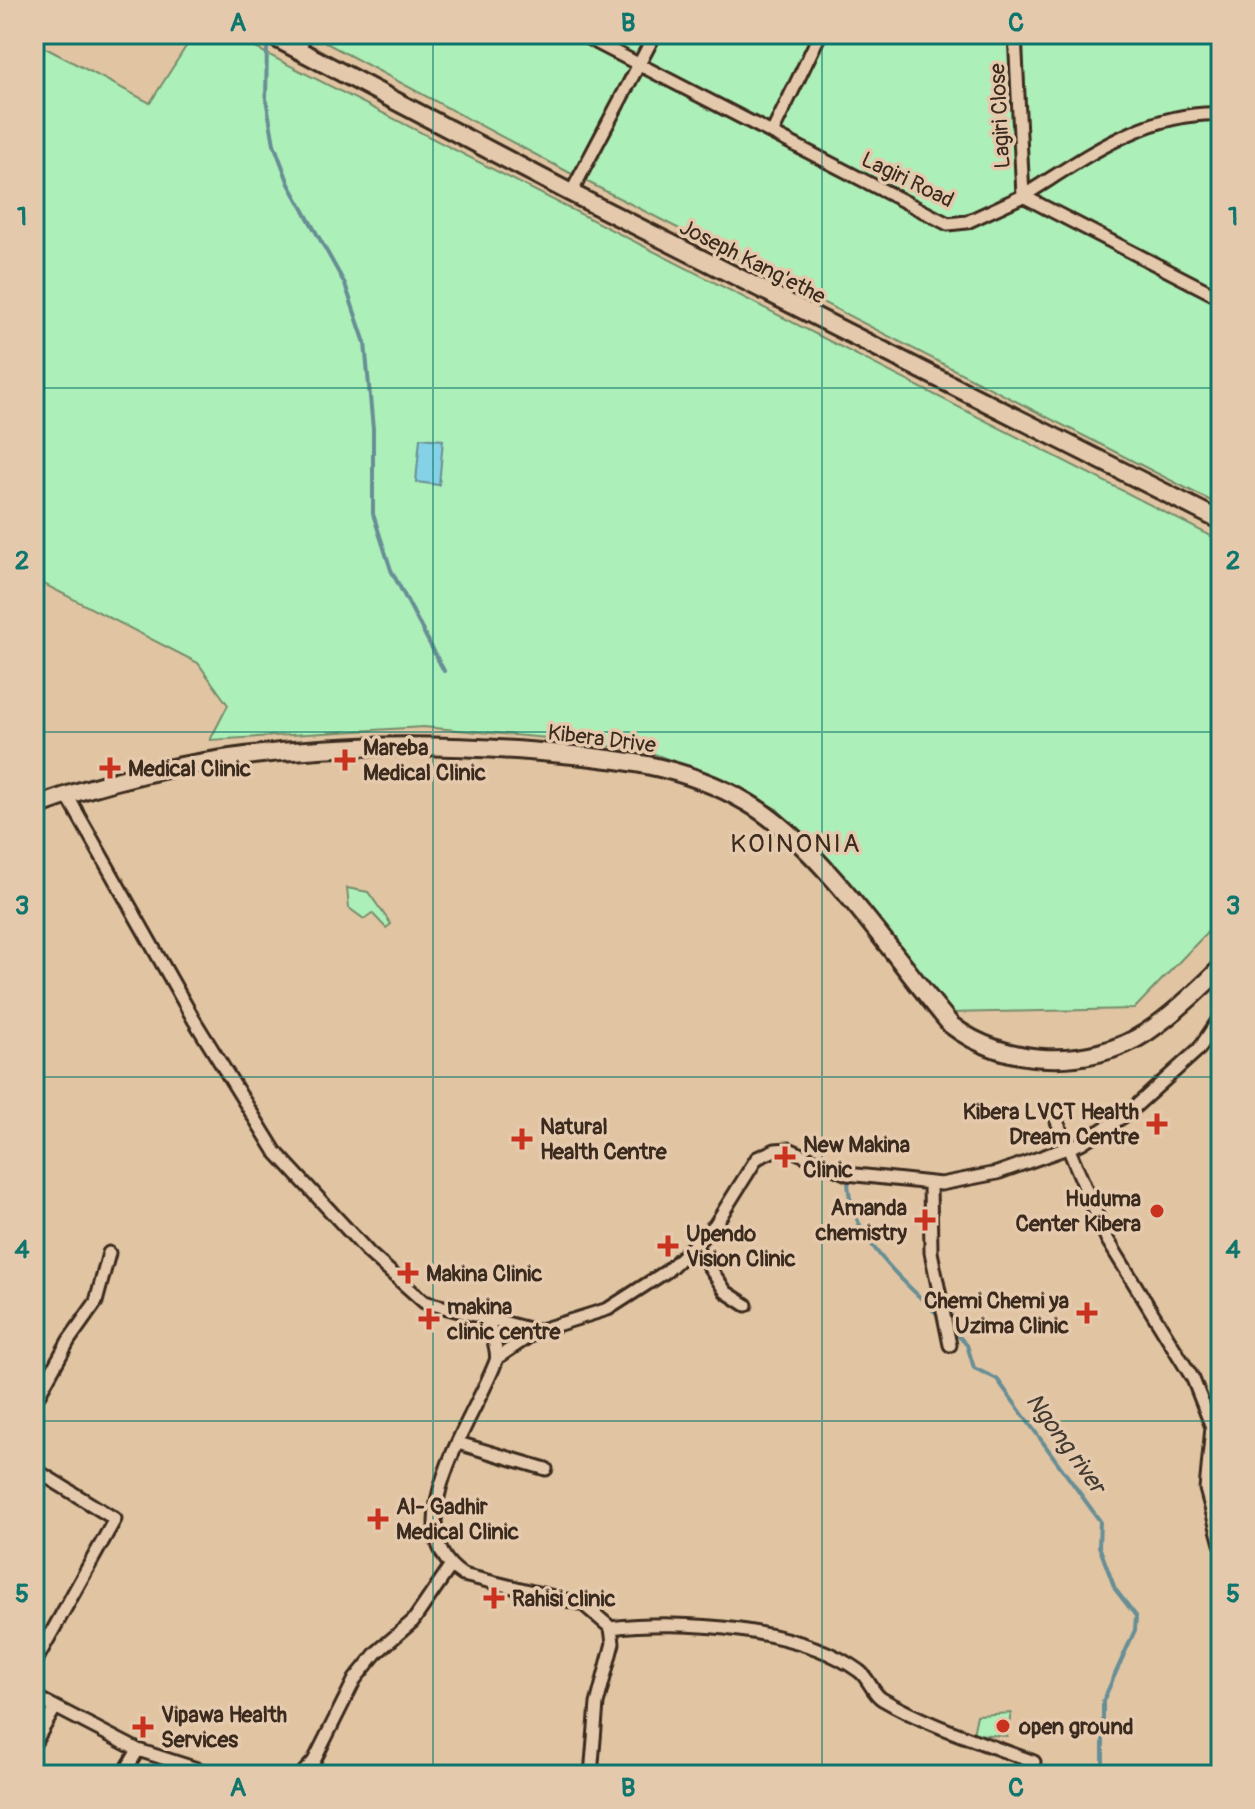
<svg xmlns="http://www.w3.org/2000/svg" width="1255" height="1809" font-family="Pangolin,sans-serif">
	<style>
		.green { fill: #adefb8; stroke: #748c6b; stroke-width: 2 }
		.water { fill: #85d1e5; stroke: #678e95; stroke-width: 2 }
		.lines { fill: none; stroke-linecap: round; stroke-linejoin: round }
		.stream { stroke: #678e95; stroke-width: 4 }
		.street-casing { stroke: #3b2a1e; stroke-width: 17 }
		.secondary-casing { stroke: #3b2a1e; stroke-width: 22 }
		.street { stroke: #e5c9ac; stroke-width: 11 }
		.secondary { stroke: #e5c9ac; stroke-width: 16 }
		.grid { fill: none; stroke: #0f766e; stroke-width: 2; stroke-opacity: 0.55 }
		.poi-dot { fill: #c8321e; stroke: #e5c9ac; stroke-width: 3 }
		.labels { text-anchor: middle; stroke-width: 7; stroke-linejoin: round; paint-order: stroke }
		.street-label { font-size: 22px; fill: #3b2a1e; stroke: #e5c9ac }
		.poi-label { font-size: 22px; font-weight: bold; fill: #3b2a1e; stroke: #e5c9ac; text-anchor: start }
		.water-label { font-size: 24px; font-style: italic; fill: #423b32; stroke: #e5c9ac }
		.quarter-label { font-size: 26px; letter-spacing: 2px; fill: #3b2a1e; stroke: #e5c9ac }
		.neatline { fill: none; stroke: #0f766e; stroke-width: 3 }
		.grid-label { font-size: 26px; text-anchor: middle; font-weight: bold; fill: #0f766e }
	</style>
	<rect width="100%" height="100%" fill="#e1c5a3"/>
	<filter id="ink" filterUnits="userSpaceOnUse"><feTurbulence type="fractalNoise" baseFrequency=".0125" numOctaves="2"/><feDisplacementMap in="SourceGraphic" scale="16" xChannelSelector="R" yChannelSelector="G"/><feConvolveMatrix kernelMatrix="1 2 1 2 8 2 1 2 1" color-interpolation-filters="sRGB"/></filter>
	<g filter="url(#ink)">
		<path class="green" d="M194,34H228L1221,541V918L1134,1009L949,1013L835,871L777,809L713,776L649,752L559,739L423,727L210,740L228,705L198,663L34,579V42L150,103Z
			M316,34H1214L1221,38V506L570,173L315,37Z
			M347,888L368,892L391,924L386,928L372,913L364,919L349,908Z
			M1011,1713L1007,1736L973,1734L977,1715Z"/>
		<path class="water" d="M420,438L443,440L439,485L416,482Z"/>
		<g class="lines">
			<path class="stream" d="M267,45L266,99L274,144L289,184L345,284L365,343L373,429V514L391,570L444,671
				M848,1179C848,1237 903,1279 941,1318
				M950,1327L967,1345L974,1368L997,1379L1100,1521L1099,1546L1115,1589L1136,1616L1135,1630L1103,1701V1763L1108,1775"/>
			<defs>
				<path id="street" d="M580,34L948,224L967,222L1023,196L1221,298
					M1015,34L1023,196C1085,158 1145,111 1221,114
					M298,51L306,34
					M772,133L820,34
					M571,193L655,34
					M67,795L194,1020L275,1151L369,1253L424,1302L537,1331
					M1053,1112L1107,1239L1193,1379L1212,1427L1206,1489L1221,1544
					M930,1183L931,1252L950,1345
					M696,1247L726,1292L746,1305
					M488,1319C490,1330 499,1351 496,1361C476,1416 392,1530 463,1575L583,1604L611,1628L613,1643L597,1704L591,1775
					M497,1358L537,1331L608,1309L667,1271L715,1225L757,1158L775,1150L789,1149L847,1174L941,1184L997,1173L1081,1143L1127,1114L1199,1049L1221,1016
					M34,1403L69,1340L96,1302L109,1253
					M458,1443L546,1469
					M34,1469L115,1519L34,1664
					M611,1628C681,1619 801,1628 859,1671C869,1678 872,1693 882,1699C928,1726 984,1743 1034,1762
					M34,1696L138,1750L216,1775
					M34,1744L55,1708
					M123,1775L138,1750
					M301,1775L314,1761L355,1679L376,1653L413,1621L450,1567"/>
				<path id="secondary" d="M268,34L571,193L1221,521
					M34,807C193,747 371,738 540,752C614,758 683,764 748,803C823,847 893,957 951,1025C1003,1066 1090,1070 1147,1032C1174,1014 1198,991 1221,968"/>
			</defs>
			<use href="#street" class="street-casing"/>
			<use href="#secondary" class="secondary-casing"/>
			<use href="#street" class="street"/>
			<use href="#secondary" class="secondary"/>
		</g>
	</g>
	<path class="grid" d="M433,34V1775M822,34V1775M34,388H1221M34,732H1221M34,1077H1221M34,1421H1221"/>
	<g class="poi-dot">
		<path d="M341 748h8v8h8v8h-8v8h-8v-8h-8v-8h8z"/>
		<path d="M106 756h8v8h8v8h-8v8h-8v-8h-8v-8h8z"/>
		<path d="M1153 1112h8v8h8v8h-8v8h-8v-8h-8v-8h8z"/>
		<path d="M518 1127h8v8h8v8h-8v8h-8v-8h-8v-8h8z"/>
		<path d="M781 1145h8v8h8v8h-8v8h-8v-8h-8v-8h8z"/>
		<circle cx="1157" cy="1211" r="8"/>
		<path d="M921 1208h8v8h8v8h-8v8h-8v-8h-8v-8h8z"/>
		<path d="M664 1234h8v8h8v8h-8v8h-8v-8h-8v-8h8z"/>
		<path d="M404 1261h8v8h8v8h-8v8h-8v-8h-8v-8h8z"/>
		<path d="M1083 1301h8v8h8v8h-8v8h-8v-8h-8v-8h8z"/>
		<path d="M425 1307h8v8h8v8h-8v8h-8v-8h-8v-8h8z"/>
		<path d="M374 1507h8v8h8v8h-8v8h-8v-8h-8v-8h8z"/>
		<path d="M490 1586h8v8h8v8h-8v8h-8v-8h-8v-8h8z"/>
		<circle cx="1003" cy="1726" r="8"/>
		<path d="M139 1715h8v8h8v8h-8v8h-8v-8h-8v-8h8z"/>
	</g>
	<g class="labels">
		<g class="street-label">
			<text transform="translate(999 116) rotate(-93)" y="8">Lagiri Close</text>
			<text transform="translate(908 179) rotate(26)" y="8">Lagiri Road</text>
			<text transform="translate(753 261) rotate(27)" y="8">Joseph Kang'ethe</text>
			<text transform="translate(602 738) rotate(7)" y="8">Kibera Drive</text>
		</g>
		<g class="poi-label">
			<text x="363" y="755">Mareba<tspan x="363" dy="25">Medical Clinic</tspan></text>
			<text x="128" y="776">Medical Clinic</text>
			<text x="1139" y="1119" text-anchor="end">Kibera LVCT Health<tspan x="1139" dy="25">Dream Centre</tspan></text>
			<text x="540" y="1134">Natural<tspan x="540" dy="25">Health Centre</tspan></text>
			<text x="803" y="1152">New Makina<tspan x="803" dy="25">Clinic</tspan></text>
			<text x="1141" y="1206" text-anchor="end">Huduma<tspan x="1141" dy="25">Center Kibera</tspan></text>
			<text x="907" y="1215" text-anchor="end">Amanda<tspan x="907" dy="25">chemistry</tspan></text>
			<text x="686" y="1241">Upendo<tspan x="686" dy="25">Vision Clinic</tspan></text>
			<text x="426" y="1281">Makina Clinic</text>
			<text x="1069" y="1308" text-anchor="end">Chemi Chemi ya<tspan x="1069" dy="25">Uzima Clinic</tspan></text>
			<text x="447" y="1314">makina<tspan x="447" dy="25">clinic centre</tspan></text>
			<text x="396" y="1514">Al- Gadhir<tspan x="396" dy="25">Medical Clinic</tspan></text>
			<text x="512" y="1606">Rahisi clinic</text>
			<text x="161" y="1722">Vipawa Health<tspan x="161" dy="25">Services</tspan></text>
			<text x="1019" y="1734">open ground</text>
		</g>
		<g class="water-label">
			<text transform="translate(1066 1443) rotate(54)" y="8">Ngong river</text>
		</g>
		<g class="quarter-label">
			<text x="796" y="852">KOINONIA</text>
		</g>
	</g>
	<rect width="1255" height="1809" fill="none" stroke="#e5c9ac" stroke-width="88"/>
	<rect x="44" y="44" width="1167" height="1721" class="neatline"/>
	<g class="grid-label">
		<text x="238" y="31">A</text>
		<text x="628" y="31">B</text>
		<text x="1016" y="31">C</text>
		<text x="22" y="225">1</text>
		<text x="1233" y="225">1</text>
		<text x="22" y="569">2</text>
		<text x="1233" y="569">2</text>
		<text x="22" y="914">3</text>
		<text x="1233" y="914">3</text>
		<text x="22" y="1258">4</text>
		<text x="1233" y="1258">4</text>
		<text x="22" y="1602">5</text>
		<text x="1233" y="1602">5</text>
		<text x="238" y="1796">A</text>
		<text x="628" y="1796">B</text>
		<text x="1016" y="1796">C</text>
	</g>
</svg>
